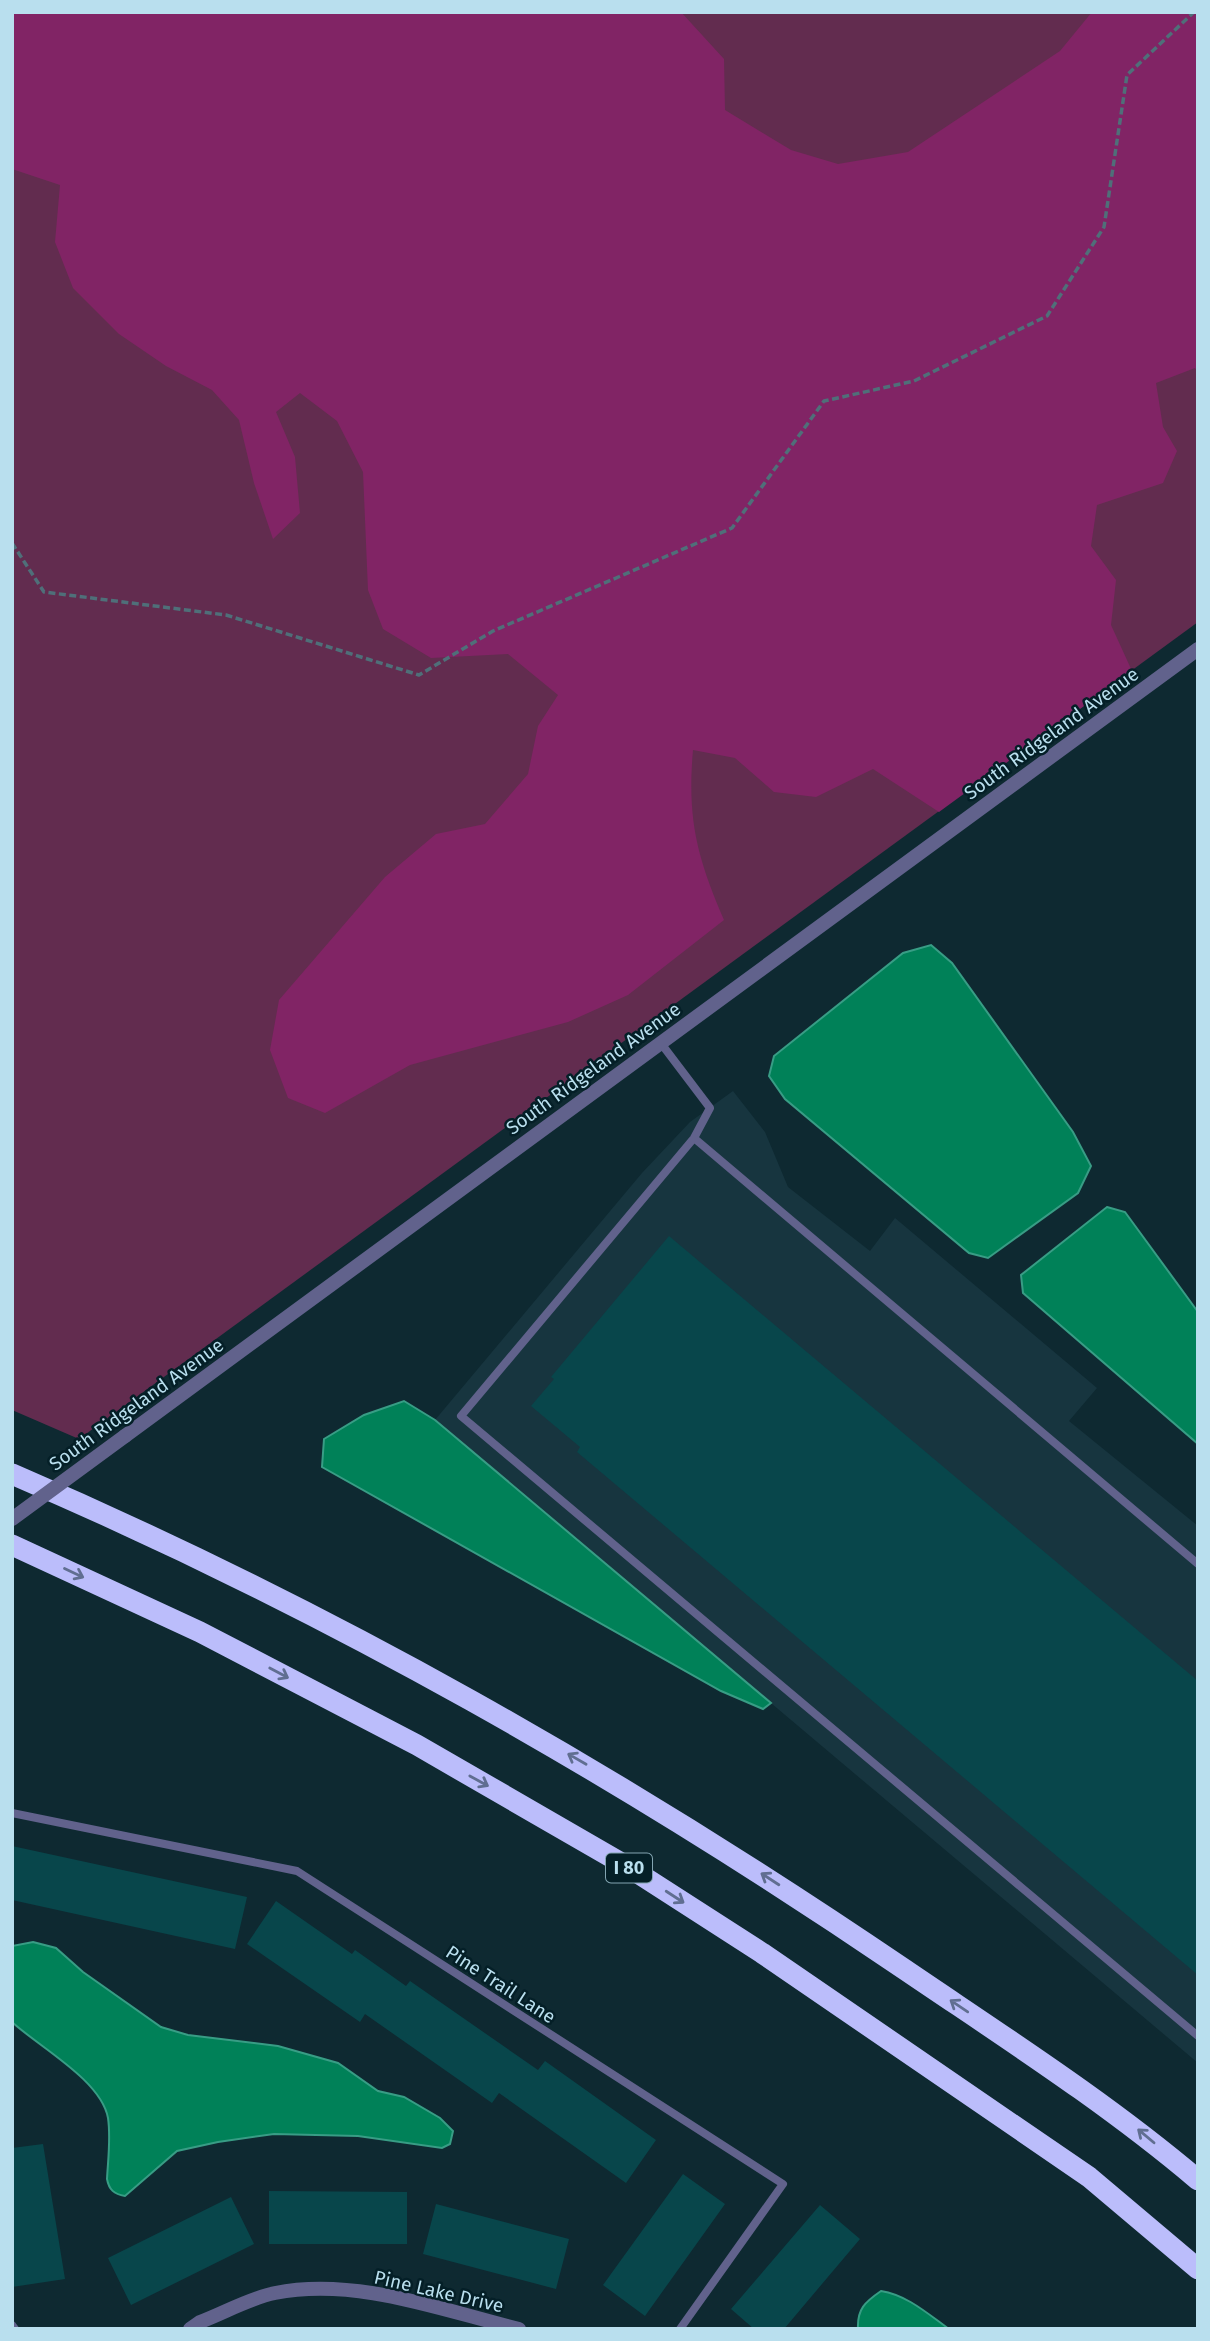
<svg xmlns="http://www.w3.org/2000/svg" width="1210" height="2341" font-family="'Fira Sans',sans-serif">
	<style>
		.built { fill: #17353f }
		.green { fill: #622c4f }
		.forest { fill: #812465 }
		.water { fill: #008158; stroke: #389d85; stroke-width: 2 }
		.building { fill: #08464b }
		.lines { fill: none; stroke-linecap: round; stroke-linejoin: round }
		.path { stroke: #4f6f79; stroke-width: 3.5; stroke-dasharray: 7 3.5; stroke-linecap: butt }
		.service { stroke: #61628c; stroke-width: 8 }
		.minor { stroke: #61628c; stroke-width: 14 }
		.tertiary { stroke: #61628c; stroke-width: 14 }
		.motorway { stroke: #bbbdfb; stroke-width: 21 }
		.tertiary-bridge { stroke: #61628c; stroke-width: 14 }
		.oneway { stroke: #606e91 }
		.labels { text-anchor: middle; stroke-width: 5; stroke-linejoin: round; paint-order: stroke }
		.shield { fill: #041f27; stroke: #83a5b2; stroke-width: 2 }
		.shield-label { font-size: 18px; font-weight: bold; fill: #b9dfee }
		.street-label { font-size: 19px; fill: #b9dfee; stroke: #041f27 }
	</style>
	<rect width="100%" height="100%" fill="#0e2931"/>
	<path class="built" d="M733,1091L765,1132L788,1187L870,1251L895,1218L1097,1388L1069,1421L1198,1526V2063L435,1420L642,1173L690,1122Z"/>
	<path class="green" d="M12,12H1198V622L79,1439L12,1410Z"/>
	<path class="forest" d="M12,12H681L724,59L725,110L791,150L838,164L908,152L1060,51L1092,12H1198V372L1195,368L1156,383L1163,427L1177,451L1163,483L1097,505L1091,546L1116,580L1111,625L1132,671L939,812L873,769L816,797L774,792L735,758L693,750C687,820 697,857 724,920L628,995L568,1022L410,1065L325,1113L288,1098L270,1050L279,1000L385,877L436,834L485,824L528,774L538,726L558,695L508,654L431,658L383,629L368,590L363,472L337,421L300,393L276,412L295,457L300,513L273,539L254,483L239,420L212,390L166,366L119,334L73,288L55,242L60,185L12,169Z"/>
	<path class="water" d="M931,945L952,963L1073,1132L1091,1166L1078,1193L988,1258L969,1253L785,1099L769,1076L774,1056L903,953Z
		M1107,1207L1125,1212L1198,1312V1444L1023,1293L1021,1275Z
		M404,1401L435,1420L771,1703L763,1709L721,1691L322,1467L324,1439L364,1415Z
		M33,1942L56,1948L83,1972L161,2027L188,2035L278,2046L338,2063L378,2091L404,2097L440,2118L453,2131L450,2144L442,2148L358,2136L274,2134L218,2142L177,2151L125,2196C114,2194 109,2190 107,2179C108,2159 111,2138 108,2118C101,2080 39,2047 12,2022V1946Z
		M881,2291C907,2295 928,2314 949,2329H858C857,2309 865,2302 881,2291Z"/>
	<path class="building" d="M669,1236L1198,1681V1975L577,1452L580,1447L531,1406L554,1379L551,1377Z
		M12,1846L247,1897L235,1949L12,1900Z
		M276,1901L352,1954L355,1950L406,1986L410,1981L538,2070L545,2061L656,2140L626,2183L499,2093L492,2103L365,2014L360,2022L247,1944Z
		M43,2144L65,2279L12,2287V2148Z
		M683,2174L725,2204L645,2316L603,2285Z
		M269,2191L407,2192V2244H269Z
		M231,2197L254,2244L131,2305L108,2258Z
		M436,2204L569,2239L556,2289L423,2254Z
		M820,2205L860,2239L784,2329H754L731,2309Z"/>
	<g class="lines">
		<path class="path" d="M12,543L44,592L226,615L419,675L493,631L732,528L824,401L914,381L1047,316L1104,227L1127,75L1194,12"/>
		<path class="service" d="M660,1042L710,1108L694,1138L461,1416L1198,2036
			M694,1138L1198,1564
			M12,1813L297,1871L783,2184L680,2329
			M12,2325L15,2329"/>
		<path class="minor" d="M190,2329L200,2322C224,2313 250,2298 275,2293C356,2277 441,2310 519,2329"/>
		<path class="tertiary" d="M125,1436L1198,649"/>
		<path class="motorway" d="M12,1474C329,1610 620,1776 904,1969C1004,2037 1106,2102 1198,2180
			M12,1545L200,1632L417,1745L630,1868L762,1953L1089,2177L1198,2269"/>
		<path class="tertiary-bridge" d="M12,1519L125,1436"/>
	</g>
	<defs><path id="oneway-shaft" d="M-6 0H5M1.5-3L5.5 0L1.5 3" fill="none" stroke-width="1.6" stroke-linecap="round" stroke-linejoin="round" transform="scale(1.75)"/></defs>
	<g class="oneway">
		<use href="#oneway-shaft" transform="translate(74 1573) rotate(25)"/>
		<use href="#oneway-shaft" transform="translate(279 1673) rotate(28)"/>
		<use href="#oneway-shaft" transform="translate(577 1759) rotate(-150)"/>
		<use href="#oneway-shaft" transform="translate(479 1781) rotate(29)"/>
		<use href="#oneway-shaft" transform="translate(770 1879) rotate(-147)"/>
		<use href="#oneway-shaft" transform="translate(675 1897) rotate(33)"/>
		<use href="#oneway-shaft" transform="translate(959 2006) rotate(-146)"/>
		<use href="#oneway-shaft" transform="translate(1146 2136) rotate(-140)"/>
	</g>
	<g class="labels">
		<rect class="shield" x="606" y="1853.5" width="46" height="29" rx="5"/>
		<g class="shield-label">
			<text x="629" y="1874">I 80</text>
		</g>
		<g class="street-label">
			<text transform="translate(1051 733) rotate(-36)" y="7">South Ridgeland Avenue</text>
			<text transform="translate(593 1068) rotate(-36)" y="7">South Ridgeland Avenue</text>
			<text transform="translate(136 1404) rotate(-36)" y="7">South Ridgeland Avenue</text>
			<text transform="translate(501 1984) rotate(33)" y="7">Pine Trail Lane</text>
			<text transform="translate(439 2291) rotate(13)" y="7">Pine Lake Drive</text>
		</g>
	</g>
	<rect width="1210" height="2341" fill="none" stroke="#b9dfee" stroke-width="28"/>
</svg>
